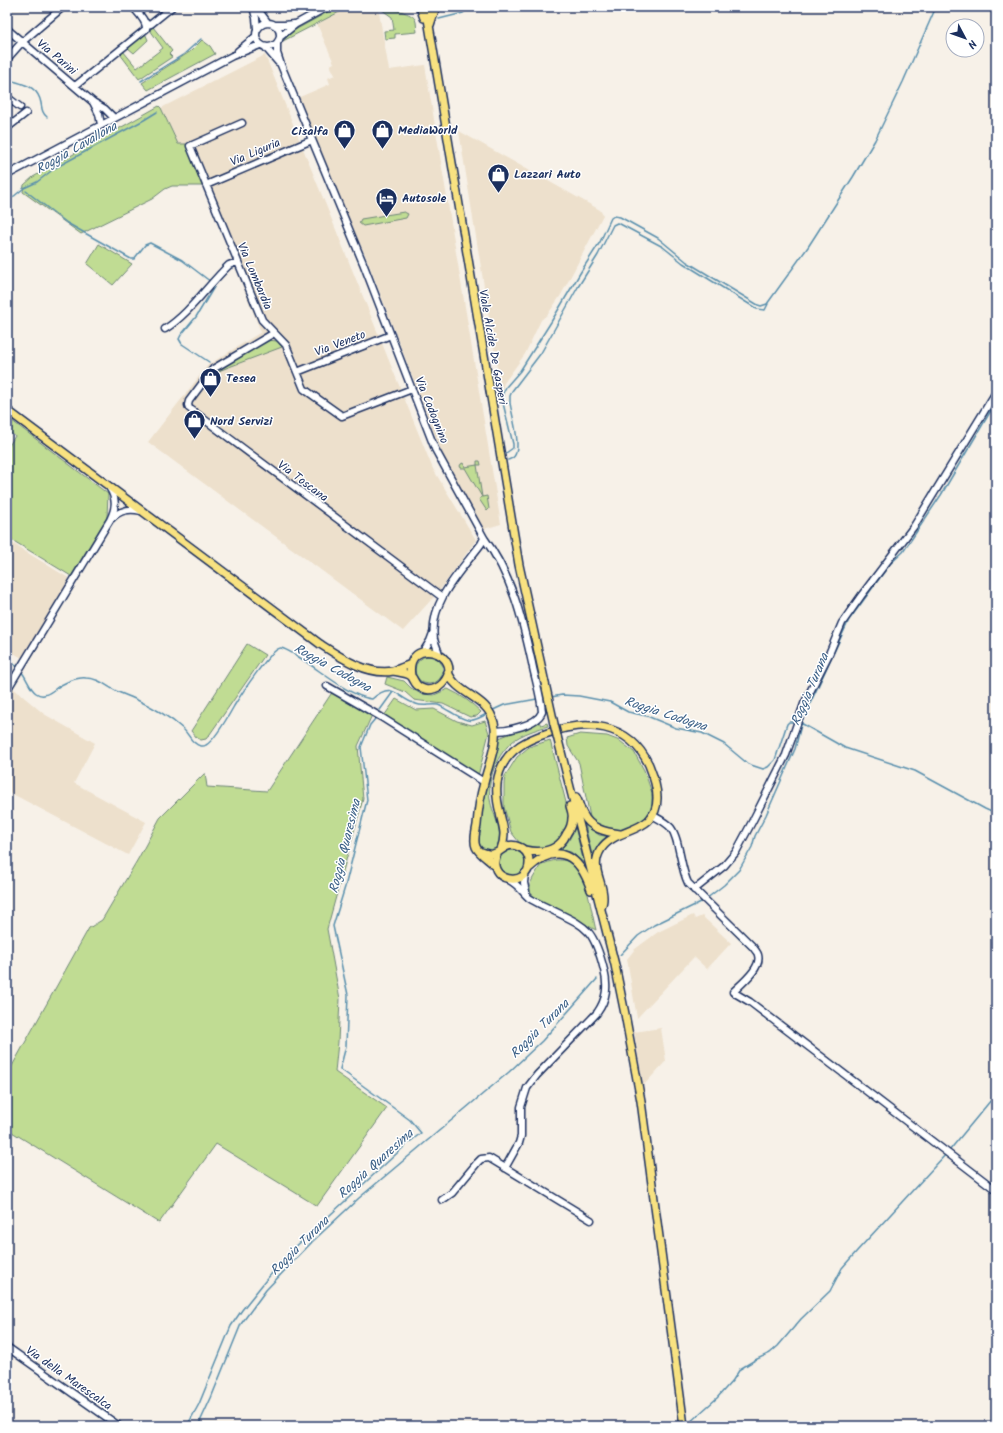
<svg xmlns="http://www.w3.org/2000/svg" width="1003" height="1433" font-family="Kalam,sans-serif">
	<style>
		.built { fill: #ede0cc }
		.green { fill: #c0dc93; stroke: #6e8678 }
		.lines { fill: none; stroke-linecap: round; stroke-linejoin: round }
		.stream { stroke: #598fad; stroke-width: 1.5 }
		.minor-casing { stroke: #1b2f5e; stroke-width: 9 }
		.major-casing { stroke: #1b2f5e; stroke-width: 10 }
		.minor { stroke: #fff; stroke-width: 6 }
		.major { stroke: #f8e281; stroke-width: 7 }
		.major-bridge-casing { stroke: #1b2f5e; stroke-width: 10; stroke-linecap: butt }
		.major-bridge { stroke: #f8e281; stroke-width: 7 }
		.labels { text-anchor: middle; stroke-width: 3; stroke-linejoin: round; paint-order: stroke }
		.street-label { font-size: 12px; fill: #1b2f5e; stroke: #fff }
		.poi-label { font-size: 12px; font-weight: bold; fill: #1b2f5e; stroke: #fff; text-anchor: start }
		.water-label { font-size: 13px; font-style: italic; fill: #3a5f86; stroke: #fff }
	</style>
	<rect width="100%" height="100%" fill="#f7f1e8"/>
	<filter id="ink" filterUnits="userSpaceOnUse"><feTurbulence type="fractalNoise" baseFrequency=".025" numOctaves="2"/><feDisplacementMap in="SourceGraphic" scale="8" xChannelSelector="R" yChannelSelector="G"/><feConvolveMatrix kernelMatrix="1 2 1 2 8 2 1 2 1" color-interpolation-filters="sRGB"/></filter>
	<g filter="url(#ink)">
		<path class="built" d="M349,7H378L389,70L425,65L501,524L484,529L443,456L366,257L295,99L330,84L328,78L335,75L330,65L334,63L317,24Z
			M265,55L433,469L476,540L440,590L403,631L148,442L208,365L261,332L186,144H178L161,108Z
			M459,131L600,210L603,215L561,295L548,314L541,320L525,354L504,383L501,392Z
			M7,540L70,579L22,658L7,649Z
			M7,683L44,714L95,743L74,783L146,822L128,855L7,791Z
			M693,915L695,919L702,916L731,943L707,969L694,957L637,1018L627,959L635,949L658,932Z
			M661,1028L666,1061L643,1086L634,1032Z"/>
		<path class="green" d="M337,7H349L283,41L293,31Z
			M378,7C386,7 411,12 415,19C417,23 416,27 417,32L395,34V38L385,39L384,31L394,30L392,17Z
			M153,27L172,51L169,54L172,57L139,79L120,54L123,51L137,68L163,48L150,30Z
			M145,33L148,40L134,53L128,48Z
			M202,40L210,46L215,54L148,90L142,83L191,51Z
			M159,106L161,108L178,144H186L202,186H172L165,189L152,199L81,234L23,192L24,185L33,177Z
			M404,212L408,214L406,218L363,226L359,223L361,219Z
			M99,244L132,264L113,285L87,264Z
			M268,340L277,341L282,347L221,370L219,372L216,370Z
			M7,417L108,494L107,517L71,576L7,537V449L15,436L7,431Z
			M477,461H480L481,465H477L482,497L487,496L489,509L487,511L479,499L482,497L465,468H461L460,466L461,464L463,463L465,467L477,465Z
			M247,644L265,655L210,734L206,739L201,740L197,738L191,731Z
			M415 670a14 14 0 1 1 28 0a14 14 0 1 1-28 0Z
			M387,677L404,681L411,688L421,694L434,695L448,689C461,695 472,703 481,712L477,716L470,717L443,704L414,700L405,692L385,684Z
			M333,691L372,715L358,746L363,799L327,929L340,999L338,1042L335,1072L387,1108L317,1206L216,1144L159,1223L7,1129V1075L89,928L102,920L138,859L160,818L205,773L207,787L267,791Z
			M396,699L416,710L434,709L457,721L472,725L485,721L489,733L478,776L384,716Z
			M539,722L541,725L547,723L548,726C538,729 528,732 519,737C499,749 487,776 490,799C492,815 509,838 492,851L484,850L479,843L481,813L499,738Z
			M580,734L607,736L620,741L634,752L644,770L652,793V807L649,815L638,824L625,831L618,830L600,827L590,817L579,763L568,746L567,738Z
			M550,740L570,818L562,838L553,845L544,850L532,849L519,842L511,832L504,807V784L505,776L517,757L529,747Z
			M585,824L599,835L610,837L594,864Z
			M575,827L584,863L571,852L559,850C568,844 571,837 575,827Z
			M499 863a13 13 0 1 1 26 0a13 13 0 1 1-26 0Z
			M556,860C562,860 568,860 574,864C586,872 592,915 596,930L536,899L530,892V884L533,878L540,866L548,862Z"/>
		<g class="lines">
			<path class="stream" d="M439,19L463,13L472,7
				M13,81C26,85 38,87 41,103C42,109 42,113 47,117
				M141,81L183,55L201,39
				M26,191L67,223L131,259H134L145,245L150,243L182,260L211,282
				M7,202L24,188L37,182L55,168L144,120L157,112
				M209,362L182,344L179,339L181,335L196,317L214,287V285
				M506,453L513,448V444L502,399L503,393L506,387L520,371L551,322L582,270L600,242L611,218L614,216L620,217L658,238L687,262L758,305L761,306L767,304L808,247L853,177L875,140L903,82L936,7
				M508,460C511,459 514,458 515,455C521,445 512,415 510,403V396L512,391L541,353L578,287L598,255L613,225L617,223L620,224L663,247L683,263L757,309L765,310L768,304
				M7,659L19,668
				M21,671C27,678 29,688 36,693C46,700 54,688 63,684C69,681 78,677 86,678C98,678 105,685 116,691C122,694 129,696 135,699C153,707 169,716 183,729C188,733 190,740 195,743C198,746 203,747 206,745C215,740 229,715 234,706C240,696 272,647 281,648C286,649 292,653 297,656C319,669 348,696 372,699C394,680 396,698 416,704C423,707 430,704 438,705C441,706 445,709 449,711C467,721 469,725 488,713
				M551,697L562,695L579,696L610,702L628,712L647,716L676,728L702,733L724,744L748,764L763,769L768,767L775,760L787,724L789,722H795
				M380,710L393,692
				M491,711L504,705L537,699
				M799,722L845,748L915,771L985,809L996,814
				M706,899L724,885L739,870L752,847L755,836L766,815L795,749L802,721L808,708L849,620L890,564L903,552L941,495L996,402
				M620,955L638,936L654,925L703,901
				M949,1151L996,1094
				M689,1423L717,1398L733,1380L740,1369L755,1360L770,1353L778,1346L801,1319L830,1291L842,1268L857,1251L946,1154
				M187,1426L199,1404L231,1326L242,1310L266,1280L292,1250L407,1144L421,1133L410,1120L340,1069L346,1046L348,995L333,926L345,887L367,800L361,747L370,725L375,719
				M198,1426L211,1398L241,1324L266,1290L312,1242L359,1198L509,1072L542,1041L597,979"/>
			<defs>
				<path id="minor" d="M253,7L256,18L257,29
					M256,7L268,23
					M145,22L148,25L151,24L172,7
					M256 35a12 12 0 1 1 24 0a12 12 0 1 1-24 0Z
					M274,25H284L294,24
					M7,29L93,102L105,109L114,118
					M280,37L296,24L327,7
					M277,43V53L281,65L363,263L435,449L484,538C512,576 522,618 532,663C535,679 541,696 542,712C537,725 508,731 495,731
					M266,48L278,62
					M238,51L255,37
					M7,59L22,42L63,7
					M75,86L146,29C147,21 138,13 133,7
					M7,97L20,107
					M93,102L99,114L101,125
					M242,123L190,146L262,320L286,345L304,389L342,416L412,389
					M7,128L26,113
					M7,175L232,56L260,45
					M206,185L312,140
					M165,329C190,313 207,286 229,265L237,262
					M274,333L213,369L189,401L188,405L189,408L442,597
					M297,372L391,335
					M111,519C120,510 129,508 141,511
					M423,652L430,641L433,633
					M439,654C438,649 435,644 434,639C429,601 461,571 481,544L484,538
					M327,686L381,717L484,782
					M7,690L110,520C116,508 117,499 109,487
					M652,815C659,819 666,822 671,828C680,840 680,867 688,883L753,947C754,949 758,953 758,955C762,968 741,984 733,992L750,1002L996,1190
					M525,873L524,883L526,892
					M694,890L724,866L736,852L752,822L786,755L804,704L829,654L842,623L861,596L914,526L996,392
					M505,1168L519,1143L521,1136V1107L527,1088L537,1075L597,1013C607,999 608,986 604,970C593,926 586,927 548,908C542,905 535,902 529,898C522,892 519,885 509,880
					M442,1200L452,1193L477,1163L481,1159L489,1158L591,1220
					M7,1347L119,1426"/>
				<path id="major" d="M420,7L424,18
					M426,7L519,565L554,724
					M430,25L436,7
					M7,410L320,644C340,657 368,676 393,671C399,669 405,666 411,664
					M393,671C398,672 407,673 411,676C415,680 414,686 424,689C431,691 439,688 443,683C468,654 404,633 411,676
					M448,672C456,695 488,696 494,723C499,742 488,765 484,783C480,797 478,811 477,825C476,832 473,840 476,847C479,854 490,860 495,866
					M557,736L615,965L625,1014L641,1101L684,1426
					M576,797C579,802 580,809 583,814C590,829 606,832 620,834
					M501,849C503,844 504,839 504,834C504,827 501,820 500,813C496,798 495,780 502,766C511,748 527,740 545,734C585,719 629,722 649,765C653,775 657,786 657,797C658,835 616,826 601,849C589,868 604,881 603,899C603,902 602,905 601,908
					M524,850C542,854 559,851 567,833C570,829 572,823 572,818C573,814 571,810 570,806
					M481,852C485,853 489,855 493,854C503,852 506,841 519,847C525,849 529,855 529,861C531,890 482,882 498,852
					M528,869C558,840 580,856 591,890"/>
			</defs>
			<use href="#minor" class="minor-casing"/>
			<use href="#major" class="major-casing"/>
			<use href="#minor" class="minor"/>
			<use href="#major" class="major"/>
			<defs>
				<path id="major-bridge" d="M554,724L557,736"/>
			</defs>
			<use href="#major-bridge" class="major-bridge-casing"/>
			<use href="#major-bridge" class="major-bridge"/>
		</g>
	</g>
	<defs>
		<symbol id="shop-pin" viewBox="-11 -11 22 30"><path d="M0 17L-7.5 6A9.5 9.5 0 1 1 7.5 6Z" fill="#1b2f5e" stroke="#fff"/><path d="M-5-2.5h2.3a2.7 3.5 0 0 1 5.4 0H5L5.5 6h-11ZM-1.5-2.5h3a1.5 2.3 0 0 0-3 0Z" fill="#fff"/></symbol>
		<symbol id="hotel-pin" viewBox="-11 -11 22 30"><path d="M0 17L-7.5 6A9.5 9.5 0 1 1 7.5 6Z" fill="#1b2f5e" stroke="#fff"/><path d="M-6-4.5h1.5V1H6V5H4.5V3h-9V5H-6ZM-4 0a1.8 1.8 0 1 1 3.6 0ZM.5 0V-2.5h3Q6-2.5 6 0Z" fill="#fff"/></symbol>
	</defs>
	<g fill-rule="evenodd">
		<use href="#shop-pin" x="370" y="118" width="25" height="34"/>
		<use href="#shop-pin" x="332" y="118" width="25" height="34"/>
		<use href="#shop-pin" x="486" y="162" width="25" height="34"/>
		<use href="#hotel-pin" x="374" y="186" width="25" height="34"/>
		<use href="#shop-pin" x="198" y="366" width="25" height="34"/>
		<use href="#shop-pin" x="182" y="408" width="25" height="34"/>
	</g>
	<g class="labels">
		<g class="street-label">
			<text transform="translate(57 57) rotate(40)" y="4">Via Parini</text>
			<text transform="translate(255 152) rotate(-23)" y="4">Via Liguria</text>
			<text transform="translate(255 276) rotate(67)" y="4">Via Lombardia</text>
			<text transform="translate(340 343) rotate(-21)" y="4">Via Veneto</text>
			<text transform="translate(493 347) rotate(80)" y="4">Viale Alcide De Gasperi</text>
			<text transform="translate(432 410) rotate(68)" y="4">Via Codognino</text>
			<text transform="translate(303 481) rotate(37)" y="4">Via Toscana</text>
			<text transform="translate(69 1378) rotate(35)" y="4">Via della Marescalca</text>
		</g>
		<g class="poi-label">
			<text x="398" y="134">MediaWorld</text>
			<text x="328" y="135" text-anchor="end">Cisalfa</text>
			<text x="514" y="178">Lazzari Auto</text>
			<text x="402" y="202">Autosole</text>
			<text x="226" y="382">Tesea</text>
			<text x="210" y="425">Nord Servizi</text>
		</g>
		<g class="water-label">
			<text transform="translate(76 147) rotate(-30)" y="5">Roggia Cavallona</text>
			<text transform="translate(333 667) rotate(29)" y="5">Roggia Codogna</text>
			<text transform="translate(809 689) rotate(-67)" y="5">Roggia Turana</text>
			<text transform="translate(666 713) rotate(18)" y="5">Roggia Codogna</text>
			<text transform="translate(344 846) rotate(-76)" y="5">Roggia Quaresima</text>
			<text transform="translate(539 1028) rotate(-45)" y="5">Roggia Turana</text>
			<text transform="translate(375 1163) rotate(-42)" y="5">Roggia Quaresima</text>
			<text transform="translate(299 1245) rotate(-45)" y="5">Roggia Turana</text>
		</g>
	</g>
	<rect width="1003" height="1433" fill="none" stroke="#fff" stroke-width="24"/>
	<rect x="12" y="12" width="979" height="1409" fill="none" stroke="#1b2f5e" stroke-width="1.5" filter="url(#ink)"/>
	<g transform="translate(965 38) rotate(131)"><circle r="19" fill="#ffffff" stroke="#a4acbf"/>
	<path d="M0-3L7 15L0 10L-7 15Z" fill="#1b2f5e"/>
	<text y="-6" font-size="11" font-weight="bold" text-anchor="middle" fill="#1b2f5e">N</text>
	</g>
</svg>
